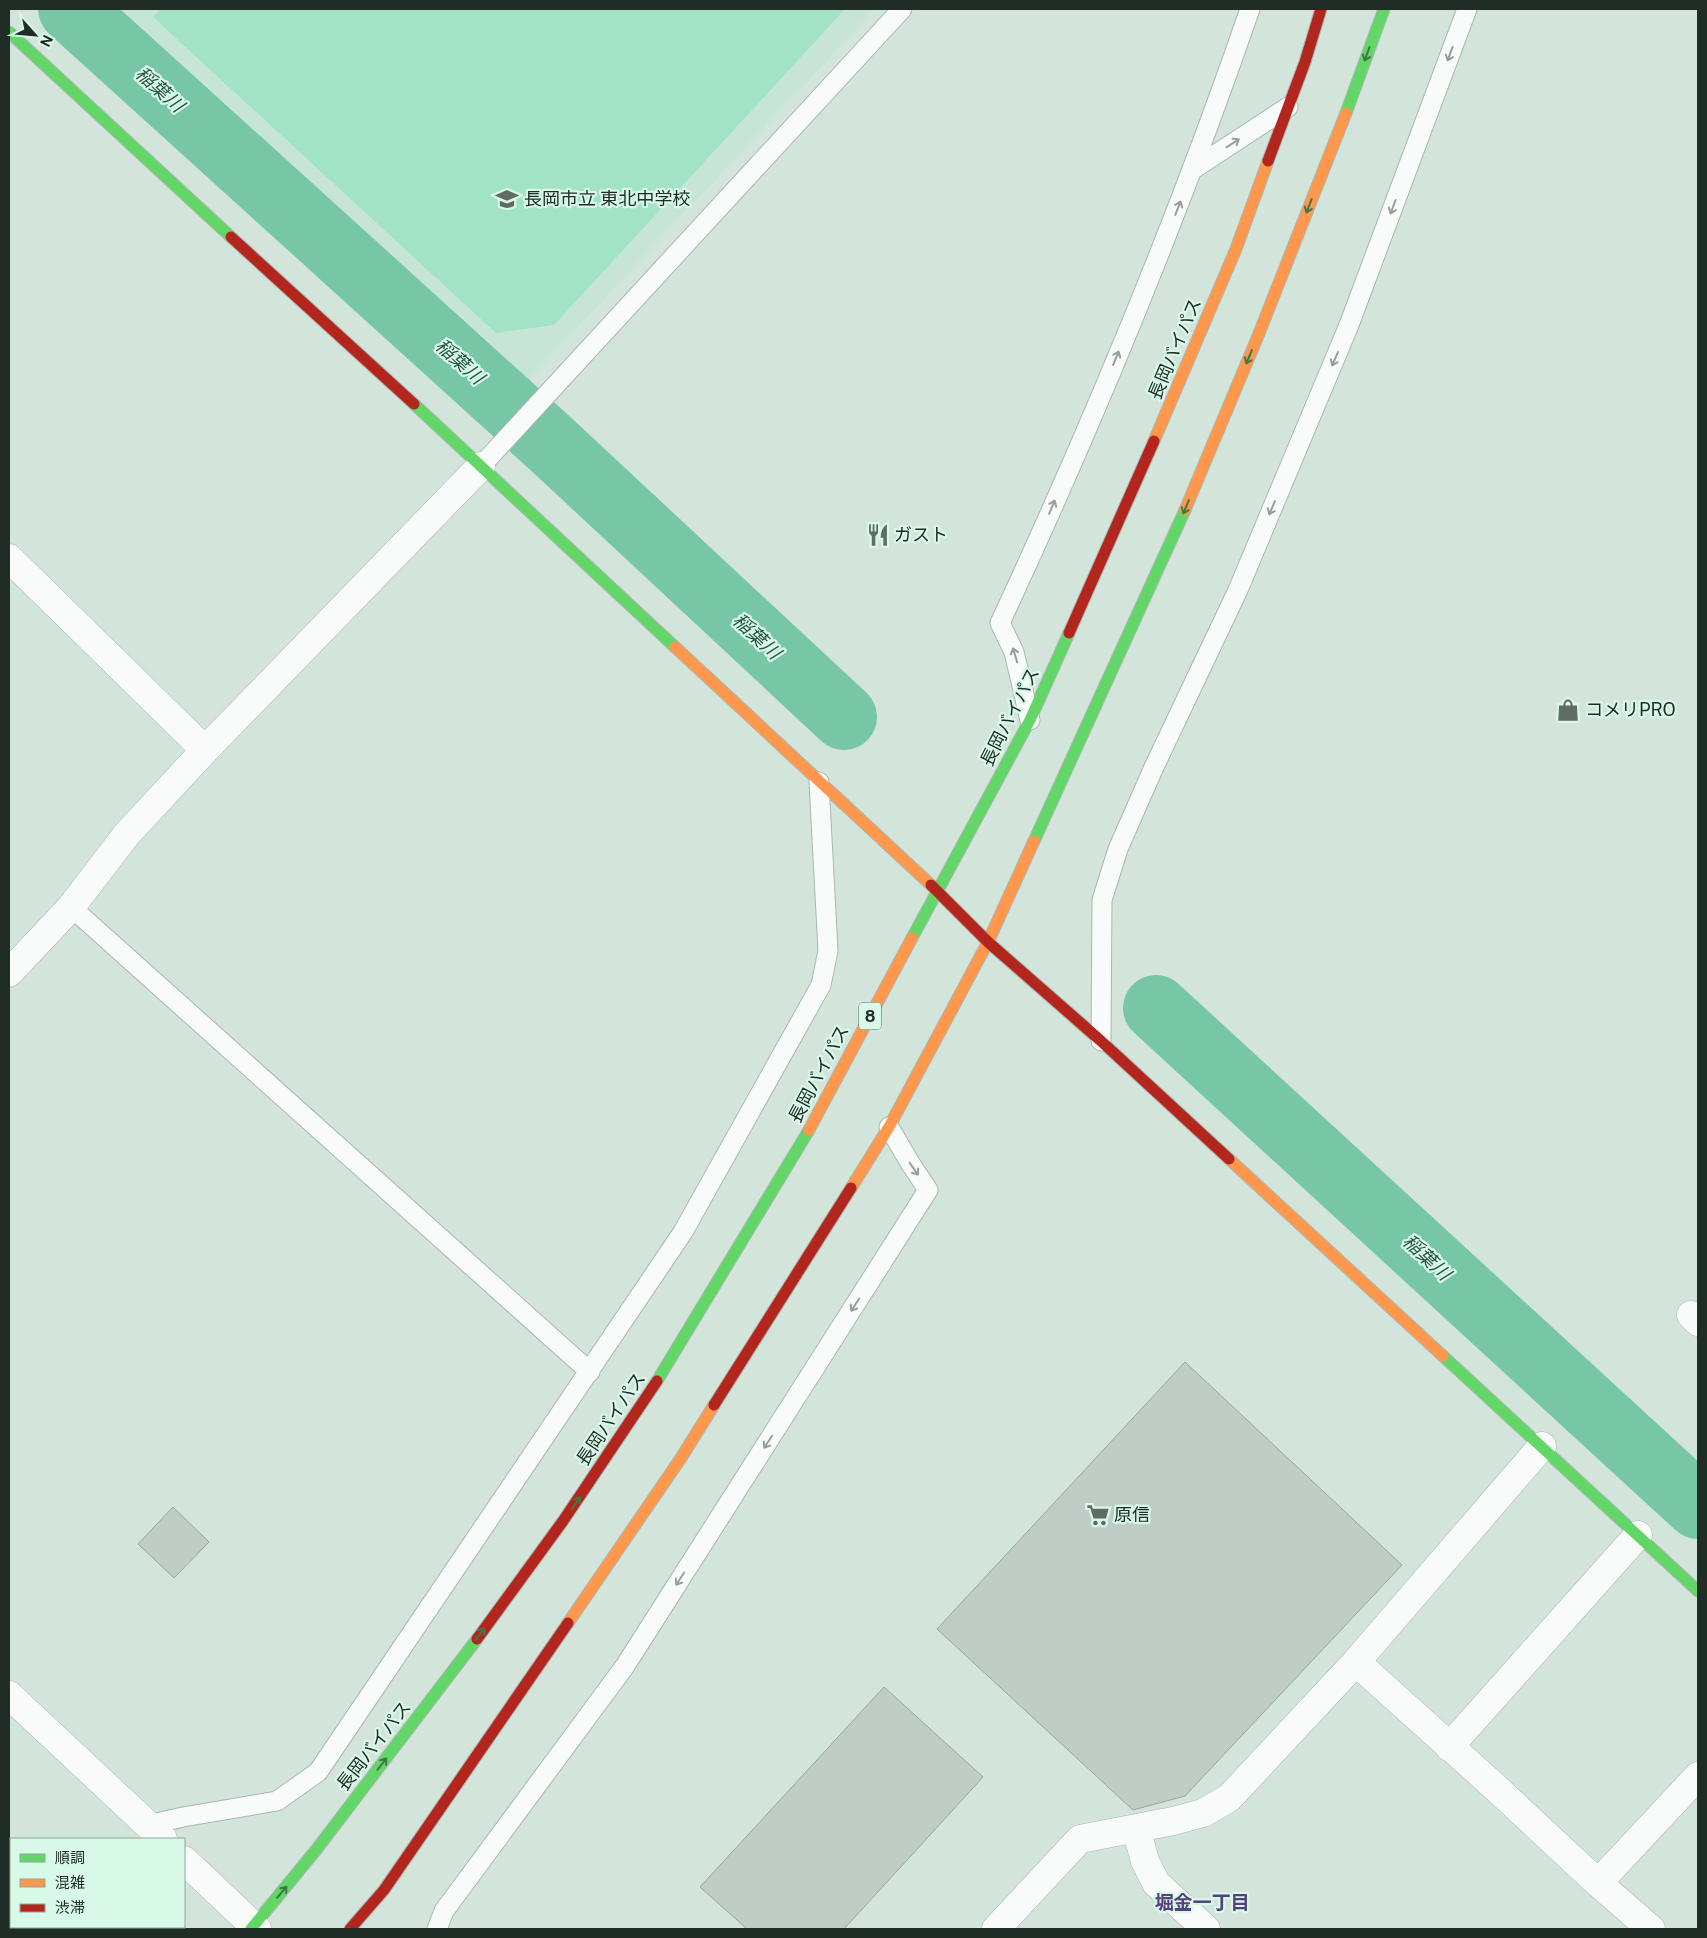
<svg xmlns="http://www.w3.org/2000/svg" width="1707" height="1938" font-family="'Public Sans','Noto Sans JP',sans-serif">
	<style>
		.built { fill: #c7e5d6 }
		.green { fill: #a2e2c5 }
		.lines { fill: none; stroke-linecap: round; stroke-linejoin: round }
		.river { stroke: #77c7a6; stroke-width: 66 }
		.building { fill: #c0cdc6; stroke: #98a69f }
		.lane-casing { stroke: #aab7b1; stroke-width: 21 }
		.street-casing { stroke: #aab7b1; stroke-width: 29 }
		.fast-casing { stroke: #aab7b1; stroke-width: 13 }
		.slow-casing { stroke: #aab7b1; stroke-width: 13 }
		.jam-casing { stroke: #aab7b1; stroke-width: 13 }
		.lane { stroke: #f8fbfa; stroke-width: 19 }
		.street { stroke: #f8fbfa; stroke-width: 28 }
		.fast { stroke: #63d668; stroke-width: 11 }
		.slow { stroke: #ff974d; stroke-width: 11 }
		.jam { stroke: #b3261e; stroke-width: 11 }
		.oneway { stroke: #3e7844 }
		.oneway2 { stroke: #979e9b }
		.labels { text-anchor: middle; stroke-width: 4.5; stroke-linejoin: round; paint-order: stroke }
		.shield { fill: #d8f9e8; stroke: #576a60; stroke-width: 1 }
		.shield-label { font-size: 16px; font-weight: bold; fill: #202c26 }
		.poi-label { font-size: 18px; fill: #202c26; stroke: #d8f9e8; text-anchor: start }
		.street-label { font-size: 18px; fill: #202c26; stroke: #d8f9e8 }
		.water-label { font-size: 19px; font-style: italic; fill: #285541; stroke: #d8f9e8 }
		.neighbourhood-label { font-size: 19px; font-weight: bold; fill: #55407d; stroke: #d8f9e8 }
	</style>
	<rect width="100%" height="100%" fill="#d3e4db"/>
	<path class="built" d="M111,9H875L521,388Z"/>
	<path class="green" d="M161,9H845L554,325L496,333L153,17Z"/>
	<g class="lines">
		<path class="river" d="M71,9L552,445L844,717
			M1156,1008L1698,1506"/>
	</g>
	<path class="building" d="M1185,1362L1402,1565L1185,1796L1133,1810L937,1629Z
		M173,1507L209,1542L174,1578L138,1544Z
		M884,1687L983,1777L844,1929H747L700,1887Z"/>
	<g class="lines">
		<defs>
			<path id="lane" d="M1192,170L1288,107
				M481,466L902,9
				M1030,720L1014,652L1000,623C1093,423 1178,218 1250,9
				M71,907L590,1372
				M1101,1041L1102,900L1118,849L1154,767L1238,590L1349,325L1467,9
				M148,1825L183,1817L277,1801L318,1772L683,1232L821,985L828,951L819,782
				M437,1929L444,1911L625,1666L928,1190L910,1163L889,1127"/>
			<path id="street" d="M9,558L205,750
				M9,973L71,907L127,834L205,750L481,466
				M1691,1315L1698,1322
				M1356,1662L1495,1787L1598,1883L1651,1929
				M9,1695L163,1839
				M1449,1747L1638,1535
				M1136,1828L1145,1861L1156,1883L1206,1929
				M184,1860L257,1929
				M1598,1883L1698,1776
				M157,1929V1927
				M996,1929L1080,1839L1173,1821L1203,1813L1229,1798L1356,1662L1542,1446"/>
			<path id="fast" d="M9,32L231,237
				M1346,113L1384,9
				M414,404L675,647
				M1034,841L1185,510
				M912,938L1030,720L1069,633
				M1443,1356L1698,1591
				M657,1381L809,1130
				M251,1929L316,1850L477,1639"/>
			<path id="slow" d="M1154,441L1236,249L1268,161
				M1185,510L1258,336L1346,113
				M675,647L931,885
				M809,1130L912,938
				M1229,1159L1443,1356
				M851,1188L889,1127L988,942L1034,841
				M568,1623L681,1458L714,1405"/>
			<path id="jam" d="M1268,161L1305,62L1321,9
				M231,237L414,404
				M1069,633L1154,441
				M931,885L988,942L1101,1041L1229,1159
				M714,1405L851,1188
				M477,1639L563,1521L657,1381
				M350,1929L384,1890L568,1623"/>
		</defs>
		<use href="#lane" class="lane-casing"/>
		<use href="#street" class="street-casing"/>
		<use href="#fast" class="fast-casing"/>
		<use href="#slow" class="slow-casing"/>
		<use href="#jam" class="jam-casing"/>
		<use href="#lane" class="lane"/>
		<use href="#street" class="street"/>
		<use href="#fast" class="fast"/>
		<use href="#slow" class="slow"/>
		<use href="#jam" class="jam"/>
	</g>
	<defs><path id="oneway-shaft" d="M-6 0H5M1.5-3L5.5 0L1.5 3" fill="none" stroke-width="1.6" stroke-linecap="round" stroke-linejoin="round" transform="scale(1.25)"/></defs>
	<g class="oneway">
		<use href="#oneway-shaft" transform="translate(1367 54) rotate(110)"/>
		<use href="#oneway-shaft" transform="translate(1309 206) rotate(111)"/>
		<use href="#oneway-shaft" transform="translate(1249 357) rotate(113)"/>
		<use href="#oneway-shaft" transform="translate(1186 507) rotate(113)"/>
		<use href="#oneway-shaft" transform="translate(576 1503) rotate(-56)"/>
		<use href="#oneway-shaft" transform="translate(480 1634) rotate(-54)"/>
		<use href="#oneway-shaft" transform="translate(382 1764) rotate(-52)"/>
		<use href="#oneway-shaft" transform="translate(282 1892) rotate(-50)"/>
	</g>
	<g class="oneway2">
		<use href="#oneway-shaft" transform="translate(1450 54) rotate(110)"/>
		<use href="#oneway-shaft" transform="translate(1233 143) rotate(-33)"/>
		<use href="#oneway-shaft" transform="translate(1393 207) rotate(110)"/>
		<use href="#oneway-shaft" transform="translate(1178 208) rotate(-69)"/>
		<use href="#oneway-shaft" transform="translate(1116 358) rotate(-67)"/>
		<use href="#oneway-shaft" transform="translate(1335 359) rotate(113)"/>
		<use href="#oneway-shaft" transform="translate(1052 507) rotate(-67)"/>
		<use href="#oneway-shaft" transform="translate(1272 508) rotate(113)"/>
		<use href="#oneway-shaft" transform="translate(1015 655) rotate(-107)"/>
		<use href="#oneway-shaft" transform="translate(914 1169) rotate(55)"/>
		<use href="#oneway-shaft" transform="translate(855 1305) rotate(123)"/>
		<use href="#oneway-shaft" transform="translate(768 1442) rotate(123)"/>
		<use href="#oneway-shaft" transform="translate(680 1579) rotate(123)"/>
	</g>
	<defs>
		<symbol id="school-bare" viewBox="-9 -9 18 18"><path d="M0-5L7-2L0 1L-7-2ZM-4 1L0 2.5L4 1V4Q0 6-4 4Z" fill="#5f6c65" stroke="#d8f9e8" stroke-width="2.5" paint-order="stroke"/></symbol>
		<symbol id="restaurant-bare" viewBox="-9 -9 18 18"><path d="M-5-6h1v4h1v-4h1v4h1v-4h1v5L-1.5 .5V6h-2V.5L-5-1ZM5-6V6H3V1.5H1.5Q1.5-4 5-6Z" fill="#5f6c65" stroke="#d8f9e8" stroke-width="2.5" paint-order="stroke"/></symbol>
		<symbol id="shop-bare" viewBox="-9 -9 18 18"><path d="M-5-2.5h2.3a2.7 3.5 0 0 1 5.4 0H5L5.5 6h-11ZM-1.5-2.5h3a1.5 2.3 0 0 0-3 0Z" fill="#5f6c65" stroke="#d8f9e8" stroke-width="2.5" paint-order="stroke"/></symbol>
		<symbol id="supermarket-bare" viewBox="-9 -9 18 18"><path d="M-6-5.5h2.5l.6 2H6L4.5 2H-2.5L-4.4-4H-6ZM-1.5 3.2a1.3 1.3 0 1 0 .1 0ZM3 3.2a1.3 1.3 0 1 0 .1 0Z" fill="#5f6c65" stroke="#d8f9e8" stroke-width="2.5" paint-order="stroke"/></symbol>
	</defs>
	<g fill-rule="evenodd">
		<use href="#school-bare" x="491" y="183" width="32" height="32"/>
		<use href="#restaurant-bare" x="862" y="519" width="32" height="32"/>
		<use href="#shop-bare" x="1552" y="694" width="32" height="32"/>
		<use href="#supermarket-bare" x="1082" y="1499" width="32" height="32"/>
	</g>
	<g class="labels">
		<rect class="shield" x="859" y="1002.5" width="22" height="27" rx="4"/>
		<g class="shield-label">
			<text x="870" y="1022">8</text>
		</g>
		<g class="poi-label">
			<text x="524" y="205">長岡市立 東北中学校</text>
			<text x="894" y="541">ガスト</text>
			<text x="1585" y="716">コメリPRO</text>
			<text x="1114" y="1521">原信</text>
		</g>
		<g class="street-label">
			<text transform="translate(1175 349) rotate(-67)" y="6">長岡バイパス</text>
			<text transform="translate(1010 717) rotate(-63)" y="6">長岡バイパス</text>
			<text transform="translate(819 1074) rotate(-62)" y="6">長岡バイパス</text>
			<text transform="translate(611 1419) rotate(-56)" y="6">長岡バイパス</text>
			<text transform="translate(374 1746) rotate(-52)" y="6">長岡バイパス</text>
		</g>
		<g class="water-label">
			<text transform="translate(160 89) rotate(42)" y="7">稲葉川</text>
			<text transform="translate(460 361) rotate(42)" y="7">稲葉川</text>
			<text transform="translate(757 636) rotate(43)" y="7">稲葉川</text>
			<text transform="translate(1427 1257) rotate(43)" y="7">稲葉川</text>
		</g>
		<g class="neighbourhood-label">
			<text x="1202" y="1909">堀金一丁目</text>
		</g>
	</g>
	<rect width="1707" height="1938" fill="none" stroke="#202c26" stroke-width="20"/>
	<rect x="10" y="1838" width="175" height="90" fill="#d8f9e8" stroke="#8ea79a"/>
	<rect x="20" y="1854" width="25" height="8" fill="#63d668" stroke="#8ea79a"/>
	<text x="55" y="1863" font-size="15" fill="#202c26">順調</text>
	<rect x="20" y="1879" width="25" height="8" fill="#ff974d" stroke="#8ea79a"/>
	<text x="55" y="1888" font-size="15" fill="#202c26">混雑</text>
	<rect x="20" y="1904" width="25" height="8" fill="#b3261e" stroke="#8ea79a"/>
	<text x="55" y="1913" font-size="15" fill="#202c26">渋滞</text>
	<g transform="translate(35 35) rotate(117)" stroke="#d8f9e8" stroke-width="4" paint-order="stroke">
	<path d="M0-4L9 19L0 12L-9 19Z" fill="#202c26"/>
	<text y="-8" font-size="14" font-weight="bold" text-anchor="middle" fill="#202c26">N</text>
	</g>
</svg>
